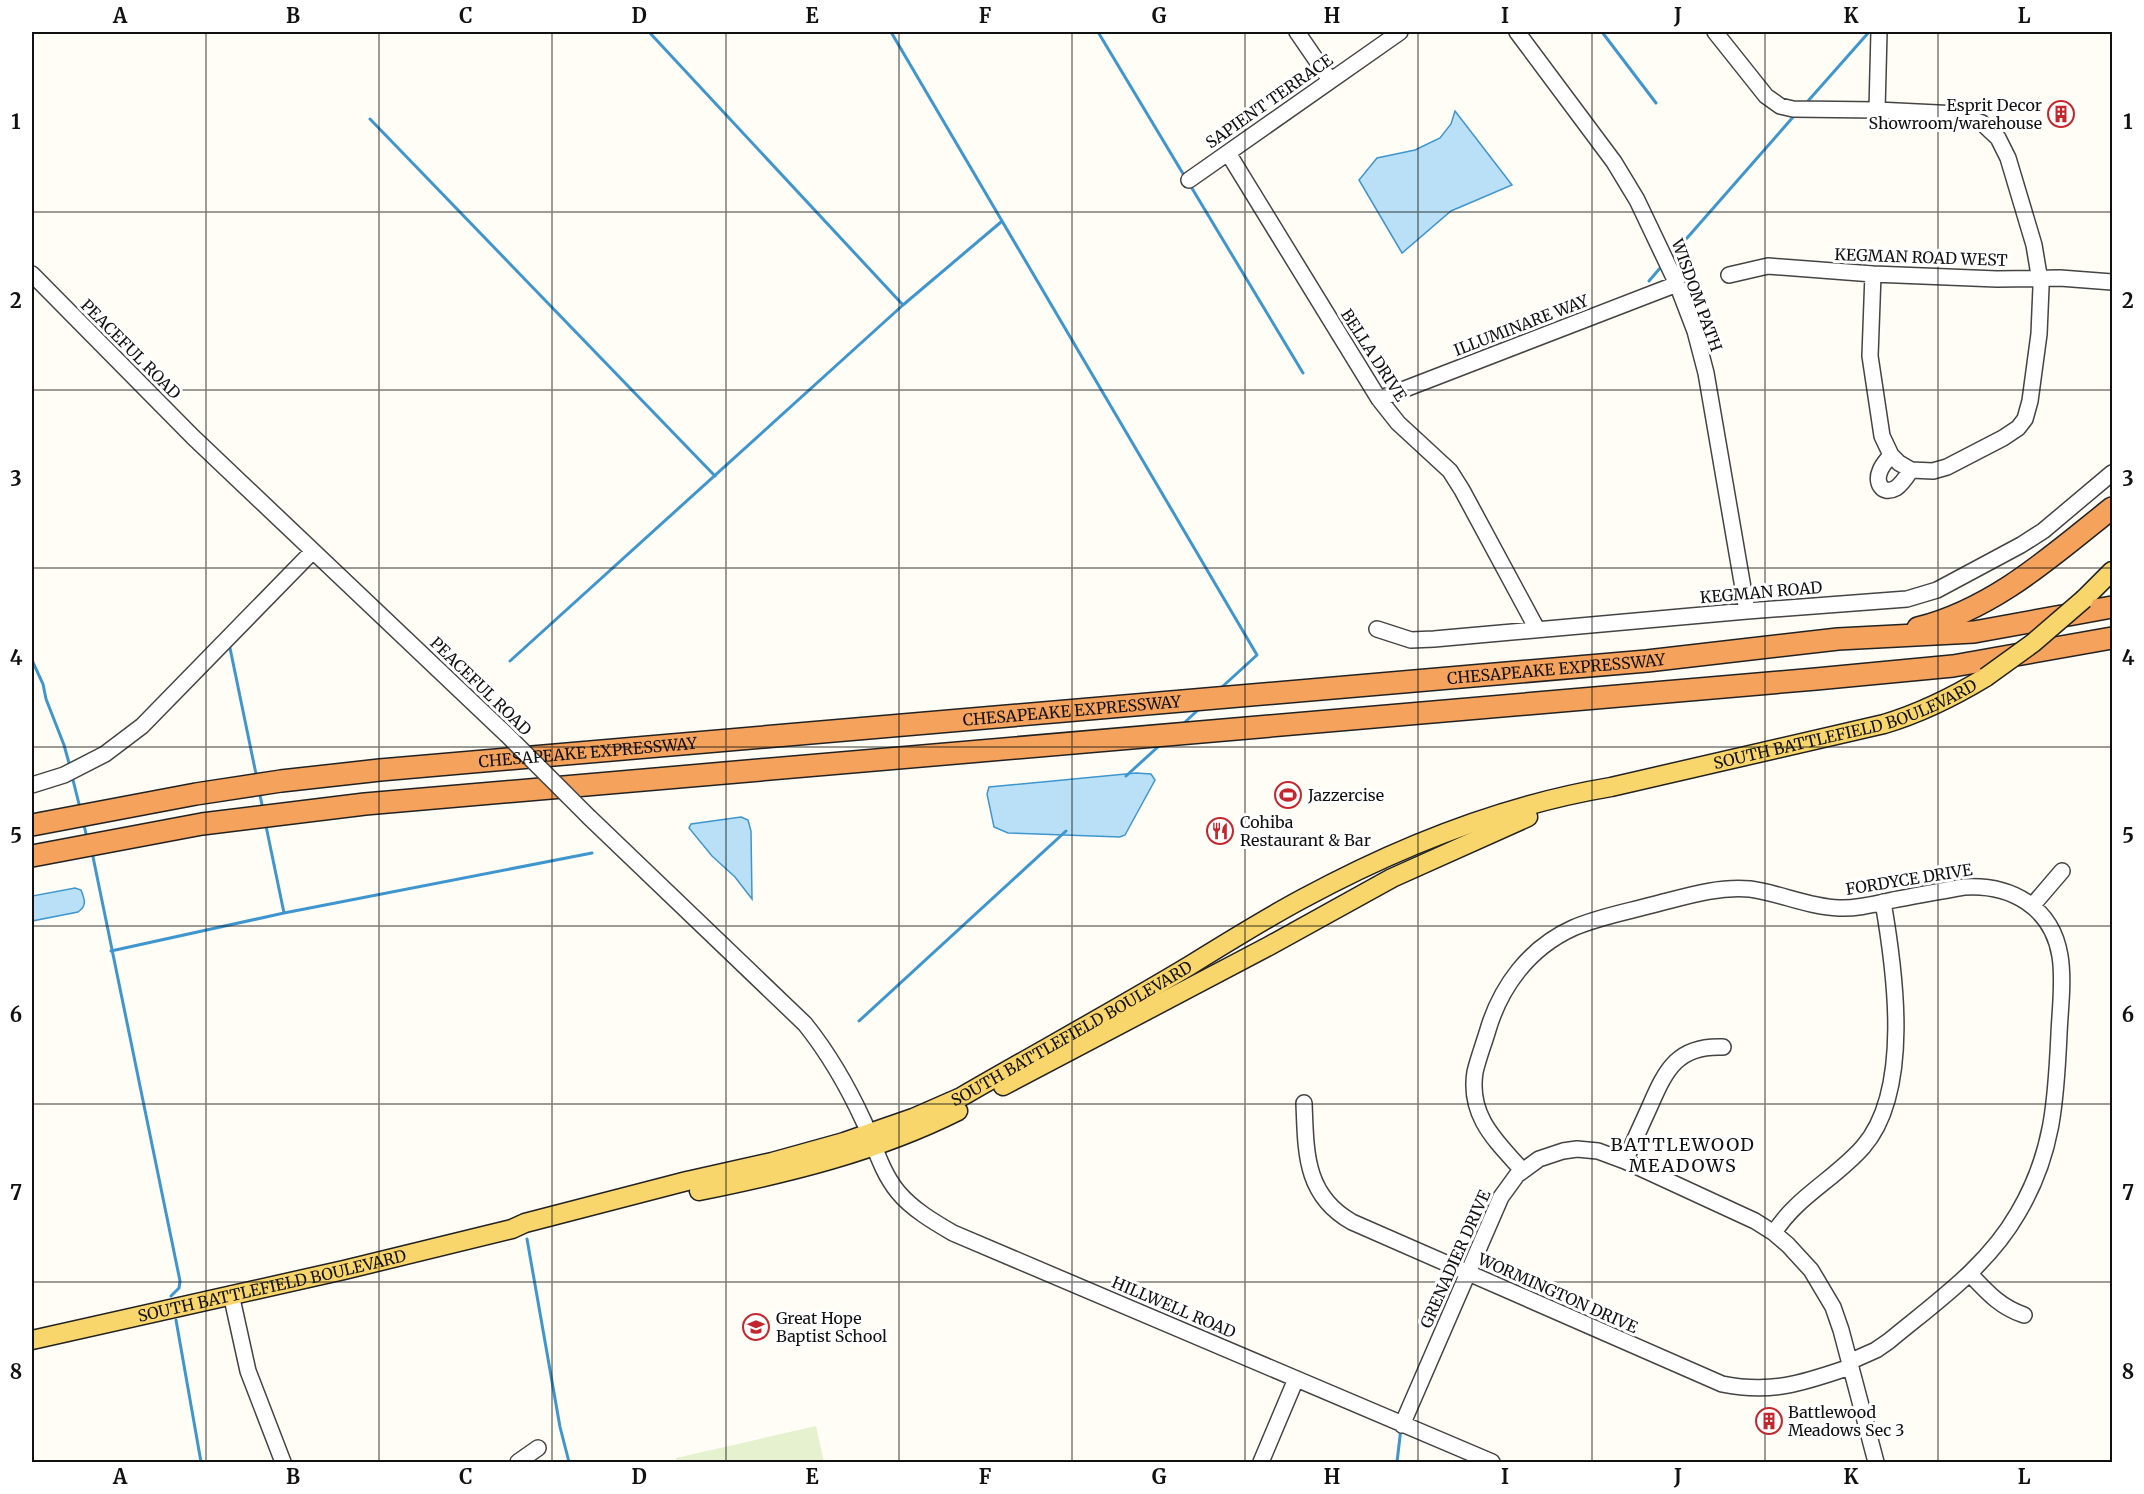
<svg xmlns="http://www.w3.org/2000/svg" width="2144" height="1494" font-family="Merriweather,serif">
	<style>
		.pitch { fill: #e6f2cf }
		.water { fill: #b9e0f7; stroke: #3f96cf; stroke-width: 1.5 }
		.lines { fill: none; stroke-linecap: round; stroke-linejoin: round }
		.stream { stroke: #3f96cf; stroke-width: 3 }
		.minor-casing { stroke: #444; stroke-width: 18 }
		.major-casing { stroke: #222; stroke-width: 21 }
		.highway-casing { stroke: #222; stroke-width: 24 }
		.minor { stroke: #fff; stroke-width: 15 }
		.major { stroke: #f9d66b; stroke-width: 18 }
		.highway { stroke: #f5a25d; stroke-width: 21 }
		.minor-bridge-casing { stroke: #444; stroke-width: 18; stroke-linecap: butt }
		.major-bridge-casing { stroke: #222; stroke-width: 21; stroke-linecap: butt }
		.minor-bridge { stroke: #fff; stroke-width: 15 }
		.major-bridge { stroke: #f9d66b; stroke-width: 18 }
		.grid { fill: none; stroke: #111; stroke-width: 1.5; stroke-opacity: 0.55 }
		.labels { text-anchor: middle; stroke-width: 6; stroke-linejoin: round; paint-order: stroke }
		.street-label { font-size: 16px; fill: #111; stroke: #fff }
		.poi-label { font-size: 16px; fill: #111; stroke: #fff; text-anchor: start }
		.neighbourhood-label { font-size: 18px; letter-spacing: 1.5px; fill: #111; stroke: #fff }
		.neatline { fill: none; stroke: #111; stroke-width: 2 }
		.grid-label { font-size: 20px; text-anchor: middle; font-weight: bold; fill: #111 }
	</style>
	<rect width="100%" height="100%" fill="#fffdf5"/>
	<path class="pitch" d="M816,1426L824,1462H677L676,1458Z"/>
	<path class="water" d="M1455,111L1512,185L1451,211L1402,253L1359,180L1377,158L1415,150L1440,138L1451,124Z
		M1136,773L1151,774L1155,780L1125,835L1120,837L1008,833L994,827L987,794L989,787Z
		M741,817L748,820L751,831L752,899L735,877L712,856L689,828L691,824Z
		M75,888L81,890C85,900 87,906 78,912L32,921V896Z"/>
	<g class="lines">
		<path class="stream" d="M649,32L903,305
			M891,32L1257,655L1222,687
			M1098,32L1185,177
			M1602,32L1656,103
			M1808,101L1869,32
			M370,119L715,476
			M1190,185L1303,373
			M1673,254L1794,116
			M1649,281L1661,267
			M230,648L256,774
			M32,660L43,684L46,699L64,745L69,763
			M510,661L903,305L1001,222
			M1183,724L1199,709
			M1126,776L1160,745
			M73,780L79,804
			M260,795L262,805
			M84,825L86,834
			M266,826L284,913
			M92,852L180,1281L179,1288L171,1296
			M111,951L284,913L592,853
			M859,1021L1066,831
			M527,1239L560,1427L569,1462
			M176,1320L201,1462
			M1397,1462L1401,1428"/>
		<defs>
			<path id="minor" d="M1297,32L1330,80
				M1517,32L1614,162L1637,200L1677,284L1695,331L1706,373L1747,611
				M1715,32L1766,96L1780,106L1793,109L1877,110L1958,114L1982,123L1998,138L2008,158L2034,245L2041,287L2039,334L2030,401L2025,419L2018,428L2003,438L1947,467L1933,471L1911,470L1899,463L1891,455L1882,436L1870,356L1873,274
				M1877,110L1879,32
				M1228,153L1379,399L1398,423L1450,471L1462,490L1537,629
				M1189,180L1400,32
				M32,274L193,437L507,735
				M1729,275L1768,266L1873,274L1997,279L2060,278L2112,282
				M1379,399L1677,284
				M1891,455C1887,460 1882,465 1880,471C1875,482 1882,496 1896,488C1902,484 1907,476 1911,470
				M1377,629L1411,640L1434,639L1747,611L1907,599L1937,590L2021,545L2043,531L2112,473
				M32,785L64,775L105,754L142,726L313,551
				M589,817L805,1024C829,1054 848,1087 864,1122C875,1146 881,1171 898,1192C912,1209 934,1222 953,1233L1492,1462
				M2032,906L2062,871
				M1304,1103C1306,1151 1304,1195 1352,1222L1722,1384C1772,1394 1803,1383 1850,1367
				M1625,1161C1633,1143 1642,1124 1650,1106C1666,1069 1678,1045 1723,1047
				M1522,1170C1496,1141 1468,1116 1475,1072C1478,1059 1483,1046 1487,1033C1500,987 1529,948 1573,928C1598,917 1626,912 1652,905C1684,897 1716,886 1750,889C1780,893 1808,907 1839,908C1857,909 1875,904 1893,900C1916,896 1940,891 1964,887C2011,884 2052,907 2060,956C2064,981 2060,1009 2059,1034C2056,1101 2053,1154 2018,1213C1987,1267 1936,1302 1889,1341L1876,1350L1849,1362
				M1774,1233C1796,1197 1835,1179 1863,1147C1912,1091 1895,971 1883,902
				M1970,1274C1987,1292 2000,1307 2024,1315
				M231,1294L248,1371L283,1462
				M1402,1425L1501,1197L1517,1175L1539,1159L1563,1151L1577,1149L1598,1151L1625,1161L1755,1221L1774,1233L1788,1245L1811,1270L1833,1307L1841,1330L1876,1462
				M518,1462L538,1448
				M1261,1462L1296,1379"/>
			<g id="major">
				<path d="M2084,599L2112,571"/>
				<path d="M1003,1086L1269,946L1392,878L1528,817"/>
				<path d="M699,1191C788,1173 876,1152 958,1111"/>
				<path id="s1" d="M32,1340L344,1270L512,1229L525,1223L687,1181L772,1162L844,1142L913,1118L961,1097C1037,1053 1114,1011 1189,966C1226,943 1263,920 1302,899C1398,847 1503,805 1611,787L1884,724C1921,713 1953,697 1986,677"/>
			</g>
			<g id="highway">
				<path d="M1918,628C1994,609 2053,555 2112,508"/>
				<path id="s2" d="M32,825L196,794L281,781L380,770L1647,661L1838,639L1974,632L2112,607"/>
				<path d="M32,856L202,824L365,804L1816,679L1953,666L2112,638"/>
			</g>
		</defs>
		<use href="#minor" class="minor-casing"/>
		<use href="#major" class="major-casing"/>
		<use href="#highway" class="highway-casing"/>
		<use href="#minor" class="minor"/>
		<use href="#major" class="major"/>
		<use href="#highway" class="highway"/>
		<defs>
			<path id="minor-bridge" d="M507,735L589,817"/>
			<path id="major-bridge" d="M1986,677L2033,643L2084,599"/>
		</defs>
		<use href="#minor-bridge" class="minor-bridge-casing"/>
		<use href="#major-bridge" class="major-bridge-casing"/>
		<use href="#minor-bridge" class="minor-bridge"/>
		<use href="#major-bridge" class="major-bridge"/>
	</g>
	<path class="grid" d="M206,32V1462M379,32V1462M552,32V1462M726,32V1462M899,32V1462M1072,32V1462M1245,32V1462M1418,32V1462M1592,32V1462M1765,32V1462M1938,32V1462M32,212H2112M32,390H2112M32,568H2112M32,747H2112M32,926H2112M32,1104H2112M32,1282H2112"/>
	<defs>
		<symbol id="building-ring" viewBox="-11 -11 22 22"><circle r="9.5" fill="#fff" stroke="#c4262e" stroke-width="1.5"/><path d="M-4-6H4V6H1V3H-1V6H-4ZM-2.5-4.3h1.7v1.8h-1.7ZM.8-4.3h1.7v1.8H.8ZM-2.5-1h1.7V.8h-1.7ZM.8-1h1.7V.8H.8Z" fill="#c4262e"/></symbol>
		<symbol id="stadium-ring" viewBox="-11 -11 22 22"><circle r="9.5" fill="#fff" stroke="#c4262e" stroke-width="1.5"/><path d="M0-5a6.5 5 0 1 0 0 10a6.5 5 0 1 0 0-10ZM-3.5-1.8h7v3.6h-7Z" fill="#c4262e"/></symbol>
		<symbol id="restaurant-ring" viewBox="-11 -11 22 22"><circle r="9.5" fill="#fff" stroke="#c4262e" stroke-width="1.5"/><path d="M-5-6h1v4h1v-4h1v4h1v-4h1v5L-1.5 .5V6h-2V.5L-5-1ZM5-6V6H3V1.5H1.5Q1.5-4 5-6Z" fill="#c4262e"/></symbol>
		<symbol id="school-ring" viewBox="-11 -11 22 22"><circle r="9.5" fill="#fff" stroke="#c4262e" stroke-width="1.5"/><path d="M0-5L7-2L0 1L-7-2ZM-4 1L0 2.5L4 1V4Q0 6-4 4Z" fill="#c4262e"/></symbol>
	</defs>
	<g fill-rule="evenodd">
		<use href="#building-ring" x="2046" y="99" width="30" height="30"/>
		<use href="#stadium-ring" x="1273" y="780" width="30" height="30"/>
		<use href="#restaurant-ring" x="1205" y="816" width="30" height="30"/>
		<use href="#school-ring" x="741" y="1312" width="30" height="30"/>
		<use href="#building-ring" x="1754" y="1406" width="30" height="30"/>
	</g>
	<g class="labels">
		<g class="street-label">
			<text transform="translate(1269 101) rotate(-35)" y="6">SAPIENT TERRACE</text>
			<text transform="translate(1921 257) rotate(2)" y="6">KEGMAN ROAD WEST</text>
			<text transform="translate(1697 295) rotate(70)" y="6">WISDOM PATH</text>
			<text transform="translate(1521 325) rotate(-21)" y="6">ILLUMINARE WAY</text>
			<text transform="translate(131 349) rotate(45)" y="6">PEACEFUL ROAD</text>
			<text transform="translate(1374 355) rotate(57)" y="6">BELLA DRIVE</text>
			<text transform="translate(1761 592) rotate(-5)" y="6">KEGMAN ROAD</text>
			<text dy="6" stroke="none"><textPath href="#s2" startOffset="1533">CHESAPEAKE EXPRESSWAY</textPath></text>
			<text transform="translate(481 686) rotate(44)" y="6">PEACEFUL ROAD</text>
			<text dy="6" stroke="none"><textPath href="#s2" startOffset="1047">CHESAPEAKE EXPRESSWAY</textPath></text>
			<text dy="6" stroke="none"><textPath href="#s1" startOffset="1929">SOUTH BATTLEFIELD BOULEVARD</textPath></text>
			<text dy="6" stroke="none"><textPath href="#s2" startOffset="561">CHESAPEAKE EXPRESSWAY</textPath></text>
			<text transform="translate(1909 879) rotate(-9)" y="6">FORDYCE DRIVE</text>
			<text dy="6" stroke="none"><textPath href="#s1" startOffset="1089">SOUTH BATTLEFIELD BOULEVARD</textPath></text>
			<text transform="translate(1455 1259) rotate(-66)" y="6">GRENADIER DRIVE</text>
			<text dy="6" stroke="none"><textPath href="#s1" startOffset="246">SOUTH BATTLEFIELD BOULEVARD</textPath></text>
			<text transform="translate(1558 1293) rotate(24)" y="6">WORMINGTON DRIVE</text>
			<text transform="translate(1174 1307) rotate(23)" y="6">HILLWELL ROAD</text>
		</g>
		<g class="poi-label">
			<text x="2042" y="111" text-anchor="end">Esprit Decor<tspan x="2042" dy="18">Showroom/warehouse</tspan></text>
			<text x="1308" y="801">Jazzercise</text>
			<text x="1240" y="828">Cohiba<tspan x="1240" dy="18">Restaurant &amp; Bar</tspan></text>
			<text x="776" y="1324">Great Hope<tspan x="776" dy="18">Baptist School</tspan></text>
			<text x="1788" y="1418">Battlewood<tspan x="1788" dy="18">Meadows Sec 3</tspan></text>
		</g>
		<g class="neighbourhood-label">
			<text x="1683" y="1151">BATTLEWOOD<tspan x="1683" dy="21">MEADOWS</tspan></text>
		</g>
	</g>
	<rect width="2144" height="1494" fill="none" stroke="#ffffff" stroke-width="66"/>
	<rect x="33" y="33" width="2078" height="1428" class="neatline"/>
	<g class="grid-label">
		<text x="120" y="23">A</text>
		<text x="293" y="23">B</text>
		<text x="466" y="23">C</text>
		<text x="639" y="23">D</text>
		<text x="812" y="23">E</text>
		<text x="985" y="23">F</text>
		<text x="1159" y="23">G</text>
		<text x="1332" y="23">H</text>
		<text x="1505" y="23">I</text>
		<text x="1678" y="23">J</text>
		<text x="1851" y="23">K</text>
		<text x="2024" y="23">L</text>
		<text x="16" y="129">1</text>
		<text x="2128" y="129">1</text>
		<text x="16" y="308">2</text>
		<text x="2128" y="308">2</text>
		<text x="16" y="486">3</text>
		<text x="2128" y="486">3</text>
		<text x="16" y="665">4</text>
		<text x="2128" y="665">4</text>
		<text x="16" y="843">5</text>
		<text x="2128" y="843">5</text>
		<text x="16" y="1022">6</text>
		<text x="2128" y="1022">6</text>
		<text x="16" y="1200">7</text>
		<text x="2128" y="1200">7</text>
		<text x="16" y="1379">8</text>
		<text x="2128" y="1379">8</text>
		<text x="120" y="1484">A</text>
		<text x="293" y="1484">B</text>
		<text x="466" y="1484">C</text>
		<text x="639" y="1484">D</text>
		<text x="812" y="1484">E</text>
		<text x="985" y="1484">F</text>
		<text x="1159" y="1484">G</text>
		<text x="1332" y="1484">H</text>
		<text x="1505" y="1484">I</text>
		<text x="1678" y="1484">J</text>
		<text x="1851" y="1484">K</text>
		<text x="2024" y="1484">L</text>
	</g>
</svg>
